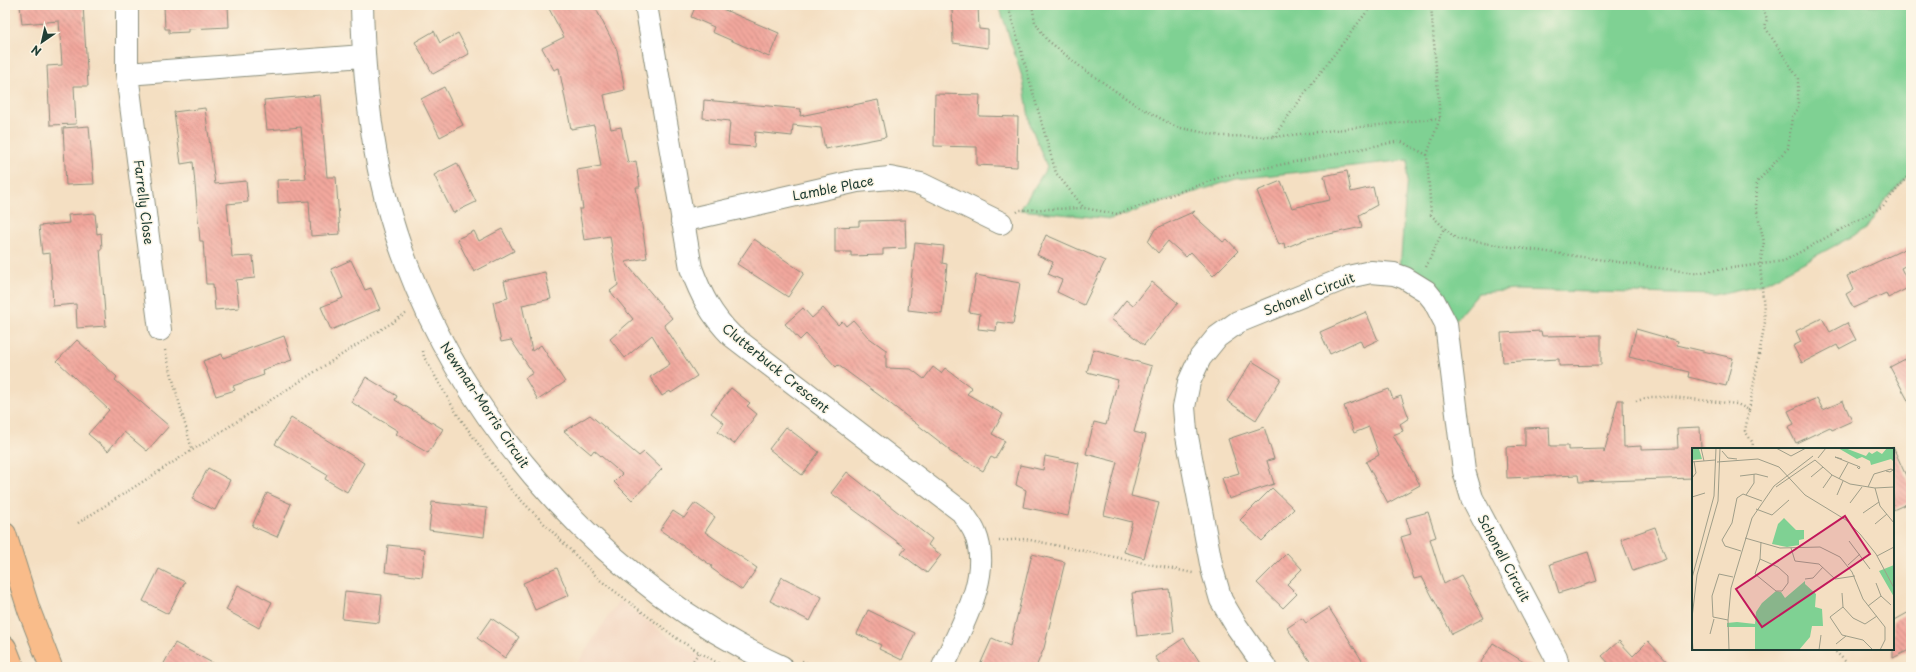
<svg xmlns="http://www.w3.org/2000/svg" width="1916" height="672" font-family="'Playpen Sans',sans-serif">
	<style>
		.built { fill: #f3d4bf }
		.green { fill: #7fd193; stroke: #4f8764 }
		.building { fill: url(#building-back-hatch) }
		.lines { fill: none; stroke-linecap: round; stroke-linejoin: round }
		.minor-casing { stroke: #8a8e7b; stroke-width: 24 }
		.major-casing { stroke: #8a8e7b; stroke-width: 24 }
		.path { stroke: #8a8e7b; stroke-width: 2.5; stroke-dasharray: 1 3; stroke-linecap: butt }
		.minor { stroke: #fff; stroke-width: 22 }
		.major { stroke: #f9bc8a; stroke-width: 22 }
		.labels { text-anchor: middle; stroke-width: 3; stroke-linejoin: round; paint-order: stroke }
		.street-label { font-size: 13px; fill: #1f3d34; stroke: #fcf5e5 }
		.inset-road { fill: none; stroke: #9f9e89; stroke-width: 1 }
		.view { fill: #c2185b; fill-opacity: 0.15; stroke: #c2185b; stroke-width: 2 }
		.inset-edge { fill: none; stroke: #1f3d34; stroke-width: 2 }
	</style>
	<defs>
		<pattern id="building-back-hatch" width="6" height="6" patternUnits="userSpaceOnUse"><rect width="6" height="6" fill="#f2a79d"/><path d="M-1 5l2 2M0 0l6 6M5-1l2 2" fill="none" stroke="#c38981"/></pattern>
	</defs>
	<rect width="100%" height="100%" fill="#fcf5e5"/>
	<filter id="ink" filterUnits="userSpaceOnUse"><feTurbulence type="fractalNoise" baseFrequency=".025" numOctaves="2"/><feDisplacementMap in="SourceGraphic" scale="8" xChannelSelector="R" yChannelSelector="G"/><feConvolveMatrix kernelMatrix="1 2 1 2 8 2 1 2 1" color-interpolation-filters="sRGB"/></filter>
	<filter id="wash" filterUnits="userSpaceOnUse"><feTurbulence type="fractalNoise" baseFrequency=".012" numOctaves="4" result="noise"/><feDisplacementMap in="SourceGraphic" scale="16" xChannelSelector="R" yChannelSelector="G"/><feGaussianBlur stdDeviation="0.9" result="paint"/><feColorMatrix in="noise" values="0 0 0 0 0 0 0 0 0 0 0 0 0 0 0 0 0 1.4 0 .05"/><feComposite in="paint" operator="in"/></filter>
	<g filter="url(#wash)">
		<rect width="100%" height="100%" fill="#f4dfc2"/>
		<path class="built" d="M619,600L666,635L717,667H575Z"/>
		<path class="green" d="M999,5H1911V174L1889,195L1866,229L1763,284L1714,295L1515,290L1478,293L1452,324L1400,270L1408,160L1236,179L1111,219L1020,210L1047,167L1030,124L1023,80Z"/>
		<g id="blocks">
			<path class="building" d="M20,5H83L88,86H74L76,124L50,125L47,66L62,65L59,21L22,24Z
				M228,5L229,27L188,29V32L169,33V29H165L164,6Z
				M547,5H594L617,50L625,90L604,95L611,129L621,127L628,163L636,161L640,187H636L647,258L625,262L672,318L664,325L697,376L671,393L670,391L662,396L650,377L670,364L652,335L625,358L610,339L633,319L610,291L618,285L610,236L584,240L579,209H583L577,170L601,166L594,125L571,129L559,68L554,70L542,48L564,37Z
				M696,5H713L779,33L769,57L712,32L714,27L691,17Z
				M952,5H978L979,29L988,30V48L953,43Z
				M434,31L440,43L458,33L469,54L433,74L415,42Z
				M444,87L463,125L440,137L421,99Z
				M935,94L980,95L979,116L1018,117L1017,167L977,165V147L934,146Z
				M320,95L327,177H336L340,234L311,236L309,201L278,203L277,180L306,179L301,127L267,130L264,100Z
				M704,100L801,109L800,116L878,100L886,137L825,149L821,128L793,125L792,136L755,132L754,147L728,145L730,121L703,118Z
				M205,108L215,184L246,181L248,202L227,204L232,257L253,256L255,278L236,280L239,308L215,310L213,284H206L203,241H200L193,162L181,164L174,112Z
				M89,126L94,184L66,185L63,128Z
				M457,163L476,202L453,213L434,175Z
				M1347,171L1351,192L1373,187L1377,205L1359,215L1362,227L1306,239L1285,248L1284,243L1279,245L1257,191L1281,181L1292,208L1330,200L1324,176Z
				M1195,211L1192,214L1223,242L1227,239L1238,251L1213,276L1191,252L1186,257L1168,241L1158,253L1148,242L1155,229Z
				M95,213L97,234L101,233L102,249H100L106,326L77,328L76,304L53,306L50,253L42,254L39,226L69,223L68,215Z
				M905,220L906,248L883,249V255L851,256V252H835V227L859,226V221Z
				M502,229L514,251L474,272L457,239L474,231L479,241Z
				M1046,235L1105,261L1084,305L1057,292L1062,280L1048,274L1053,262L1037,255Z
				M754,239L804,273L788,297L737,264Z
				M915,243L944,246L942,263L947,264L942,314L908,310Z
				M1911,246V263L1901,268L1910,287L1888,298L1886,293L1853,308L1846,294L1853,290L1847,276Z
				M351,260L365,290L371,288L380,309L331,330L321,307L343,298L331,269Z
				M545,272L551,299L522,305L532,351L541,345L565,382L538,400L525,378L533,373L511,340L501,342L493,302L508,298L504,281Z
				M976,275L1020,283L1013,324L997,322L996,331L978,329L980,314L969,312Z
				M1152,282L1178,303L1144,345L1111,319L1126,300L1133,306Z
				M803,308L812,318L823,308L838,325L842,321L846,326L853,320L868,337L886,350V368L911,369L924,379L933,367L941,373L945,368L972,388L967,394L1003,414L992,434L1005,441L995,459L991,457L983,471L949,451V449L883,398L838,365L836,367L806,334L800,340L785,324Z
				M1366,312L1378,340L1363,347L1360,340L1330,354L1320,332Z
				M1822,318L1830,332L1847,323L1856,340L1839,349L1837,345L1802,363L1793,346L1801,342L1796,331Z
				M1636,329L1678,341L1677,345L1733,358L1726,386L1688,377L1689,372L1629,357Z
				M1541,331L1542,336L1601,335V365L1559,366V359L1503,362L1501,333Z
				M284,336L292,360L262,370L264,375L233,386L235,390L216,396L203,361L222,354L223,358Z
				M77,340L117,377L115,380L169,426L147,451L124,432L108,451L88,434L109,410L57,361Z
				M1093,349L1152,366L1134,432L1146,435L1131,496L1159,503L1144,558L1124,552L1132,522L1104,515L1117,462L1086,454L1094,422L1106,425L1118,380L1087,372Z
				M1911,356V406L1890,367Z
				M1252,361L1281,379L1256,420L1227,401Z
				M366,377L397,396L395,400L443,429L428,453L396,434L398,431L351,402Z
				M731,388L750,403L747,406L757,414L734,444L718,432L724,423L711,413Z
				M1389,389L1393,399L1401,396L1409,418L1400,424L1403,431L1393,435L1420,485L1388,503L1366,462L1379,455L1369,427L1354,433L1344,406Z
				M1817,398L1823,410L1843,401L1852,421L1832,430L1830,427L1796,443L1788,427L1794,424L1788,411Z
				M1618,400H1623L1624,447L1641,446V449L1678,448L1677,428L1700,427L1701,449H1693V478L1579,482L1578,475L1507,478L1506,447L1525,446V428L1549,427L1550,446H1568V450L1604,449V453Z
				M590,415L639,456L644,452L662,469L632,500L614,482L622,474L594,450L591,454L564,431Z
				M291,418L364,463L347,492L325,479L327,475L275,444Z
				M786,427L819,452L802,475L769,449Z
				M1264,427L1274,459L1267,461L1274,484L1229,499L1222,478L1239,473L1228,439Z
				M1893,447L1911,487V502L1893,510Z
				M1045,456L1079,463L1068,516L1023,507L1026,490L1016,485L1020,465L1043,470Z
				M208,468L230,480L215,510L192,499Z
				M847,472L932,539L928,545L941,555L927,573L901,554L906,548L831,493Z
				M1272,488L1294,509L1262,541L1240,520Z
				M267,493L291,504L277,537L252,526Z
				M432,502L487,508L484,537L429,530Z
				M695,503L715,517L705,532L757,568L742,590L711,568L712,566L660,530L673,511L684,518Z
				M1428,512L1436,537L1430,539L1444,584L1461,575L1484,618L1452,634L1422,577L1414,579L1401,537L1411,534L1406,518Z
				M1655,527L1666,559L1633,571L1621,539Z
				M388,545L425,549L422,577L385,572Z
				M1588,552L1597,581L1559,593L1550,564Z
				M1287,553L1302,569L1287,584L1297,594L1283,608L1257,583Z
				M1032,554L1065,562L1044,648L1036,667H979L992,638L1010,646Z
				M557,568L569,595L535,610L523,583Z
				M159,569L185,582L168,614L143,601Z
				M782,577L822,597L810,621L770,601Z
				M238,585L272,602L259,628L226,610Z
				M1169,589L1174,632L1137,636L1132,593Z
				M345,591L382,595L379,623L342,619Z
				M1329,608L1343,630L1366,667H1314L1287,628L1302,618L1306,623Z
				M868,610L915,633L902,660L879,649L881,645L857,634Z
				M1911,611V649L1893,658V621Z
				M491,618L519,637L505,658L477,638Z
				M1184,638L1203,667H1162L1155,657Z
				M1619,641L1633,656L1648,641L1672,667H1612L1602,656Z
				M175,643L220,667H162Z
				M1493,643L1532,667H1478Z"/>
		</g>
	</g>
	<g filter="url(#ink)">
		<use href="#blocks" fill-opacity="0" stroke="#8a8e7b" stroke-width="1"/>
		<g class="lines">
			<defs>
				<path id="minor" d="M127,5V74L160,330
					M362,5C364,92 374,180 406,262C471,434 614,590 782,667
					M646,5L691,268C701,295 711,315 732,336L962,512C966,519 972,525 975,533C993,576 960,628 943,667
					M127,74L363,56
					M682,221L857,181L890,178L921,184L1001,223
					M1265,667L1237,627L1221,600L1212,569L1186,431L1184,407L1189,382L1200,358L1217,337L1238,322L1348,277L1371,272L1394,274L1405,278L1426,291L1434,301L1446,324L1464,471L1472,498L1556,657L1558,667"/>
				<path id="major" d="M5,534L29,610L51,667
					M5,647L13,667"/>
			</defs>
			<use href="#minor" class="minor-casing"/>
			<use href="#major" class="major-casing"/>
			<path class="path" d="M1008,5L1056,173L1084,208L1117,214L1224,176L1400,141L1427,155L1431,215L1456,239L1695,273L1784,261L1883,206L1911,172
				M1032,5L1035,22L1046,39L1082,68L1133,103L1176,127L1221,136L1274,137L1440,118
				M1274,136L1313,82L1372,5
				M1427,155L1440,118L1431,5
				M1017,212L1020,210L1084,208
				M1426,267L1444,228
				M165,350L192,450
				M423,351L424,357L457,414L511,490L600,580L679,640L724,667
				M1636,401L1651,397H1672L1737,404L1749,410L1745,431L1753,443L1752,449
				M1749,410L1765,322L1760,264L1764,242L1756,207L1757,182L1788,148L1792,117L1798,109V78L1765,27L1767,19L1762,5
				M78,523L407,313
				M999,541L1025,539L1193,573
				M1833,649L1851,667
				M802,661L815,667
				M689,667L699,652"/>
			<use href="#minor" class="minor"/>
			<use href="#major" class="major"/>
		</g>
	</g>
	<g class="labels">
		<g class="street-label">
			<text transform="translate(833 188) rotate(-11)" y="5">Lamble Place</text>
			<text transform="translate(144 202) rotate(83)" y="5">Farrelly Close</text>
			<text transform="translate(1309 294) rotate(-21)" y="5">Schonell Circuit</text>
			<text transform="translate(776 368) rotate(39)" y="5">Clutterbuck Crescent</text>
			<text transform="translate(485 405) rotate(56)" y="5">Newman-Morris Circuit</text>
			<text transform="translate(1504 558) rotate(62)" y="5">Schonell Circuit</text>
		</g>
	</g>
	<g transform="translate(1692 448)">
		<rect width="202" height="202" fill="#f4dfc2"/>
		<path d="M0,0L7,1L10,11L0,12ZM146,0H153L174,8L177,4L180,6L185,3L190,6L195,0H202V14L199,11L179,17L178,13L170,9L165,11ZM92,70L104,82H112V91L107,92V97L95,99L80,96L86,76ZM202,117V149L187,123ZM113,133V136L124,146L123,159L130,161L131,178H120L118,189L107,202H63V179H35V175L45,174L63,176L64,164L70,155L84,143L89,144L93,150Z" fill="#7fd193"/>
		<path class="inset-road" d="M9,0L12,13M84,0L99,8L114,0M30,3L36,10L45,11M126,10L134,0M150,11L143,9L168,19L167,21L165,19M123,12L140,27L158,36L183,40L202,39M0,14L23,12M25,14L66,11L87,19L113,47L154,72L168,86L184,106L202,140M48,28L64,26L76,29M119,29L131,19M0,30L4,25L2,13M147,31L156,15M84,39L123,12M176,39L182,26L199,21L201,22L198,24L194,23M131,40L140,27M183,40L188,58L202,75M54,47L62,35V26M145,47L151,33M0,49L13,45M158,55L170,39M64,61L80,67L97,52M171,65L187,54M183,76L195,66M53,90L88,100L128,99L148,109L160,124L171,151L193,179V192L188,202M157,93L178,121M99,100L103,113L127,116L143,131L163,128M49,103L33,98L30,92L40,75L45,50L51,46L70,53M185,108L202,99M68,111L86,119L96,128V135L90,143H84L63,126L68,111L69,94M156,117L168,106M0,130L22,48L24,0M113,131L121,130L131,119M184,135L189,148L199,157M150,145L151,159M176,158L189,148M0,170L5,127L26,53L28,0M36,172L21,169L20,148L27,126L41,129M18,186L22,171M0,187L1,202M144,196L154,188M37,202L36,172L39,140L60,70L82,38L121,8M127,202L129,187M181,202L171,192L150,187L138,169L151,159L161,170L173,176L185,168"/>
		<path class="view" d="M153,68L178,106L70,179L44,141Z"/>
		<rect width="202" height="202" class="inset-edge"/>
	</g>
	<rect width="1916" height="672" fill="none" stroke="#fcf5e5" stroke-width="20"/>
	<g transform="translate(42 42) rotate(214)" stroke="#fcf5e5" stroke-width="3" paint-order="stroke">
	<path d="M0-3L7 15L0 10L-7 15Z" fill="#1f3d34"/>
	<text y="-6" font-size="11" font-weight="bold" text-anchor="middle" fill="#1f3d34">N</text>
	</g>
</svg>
